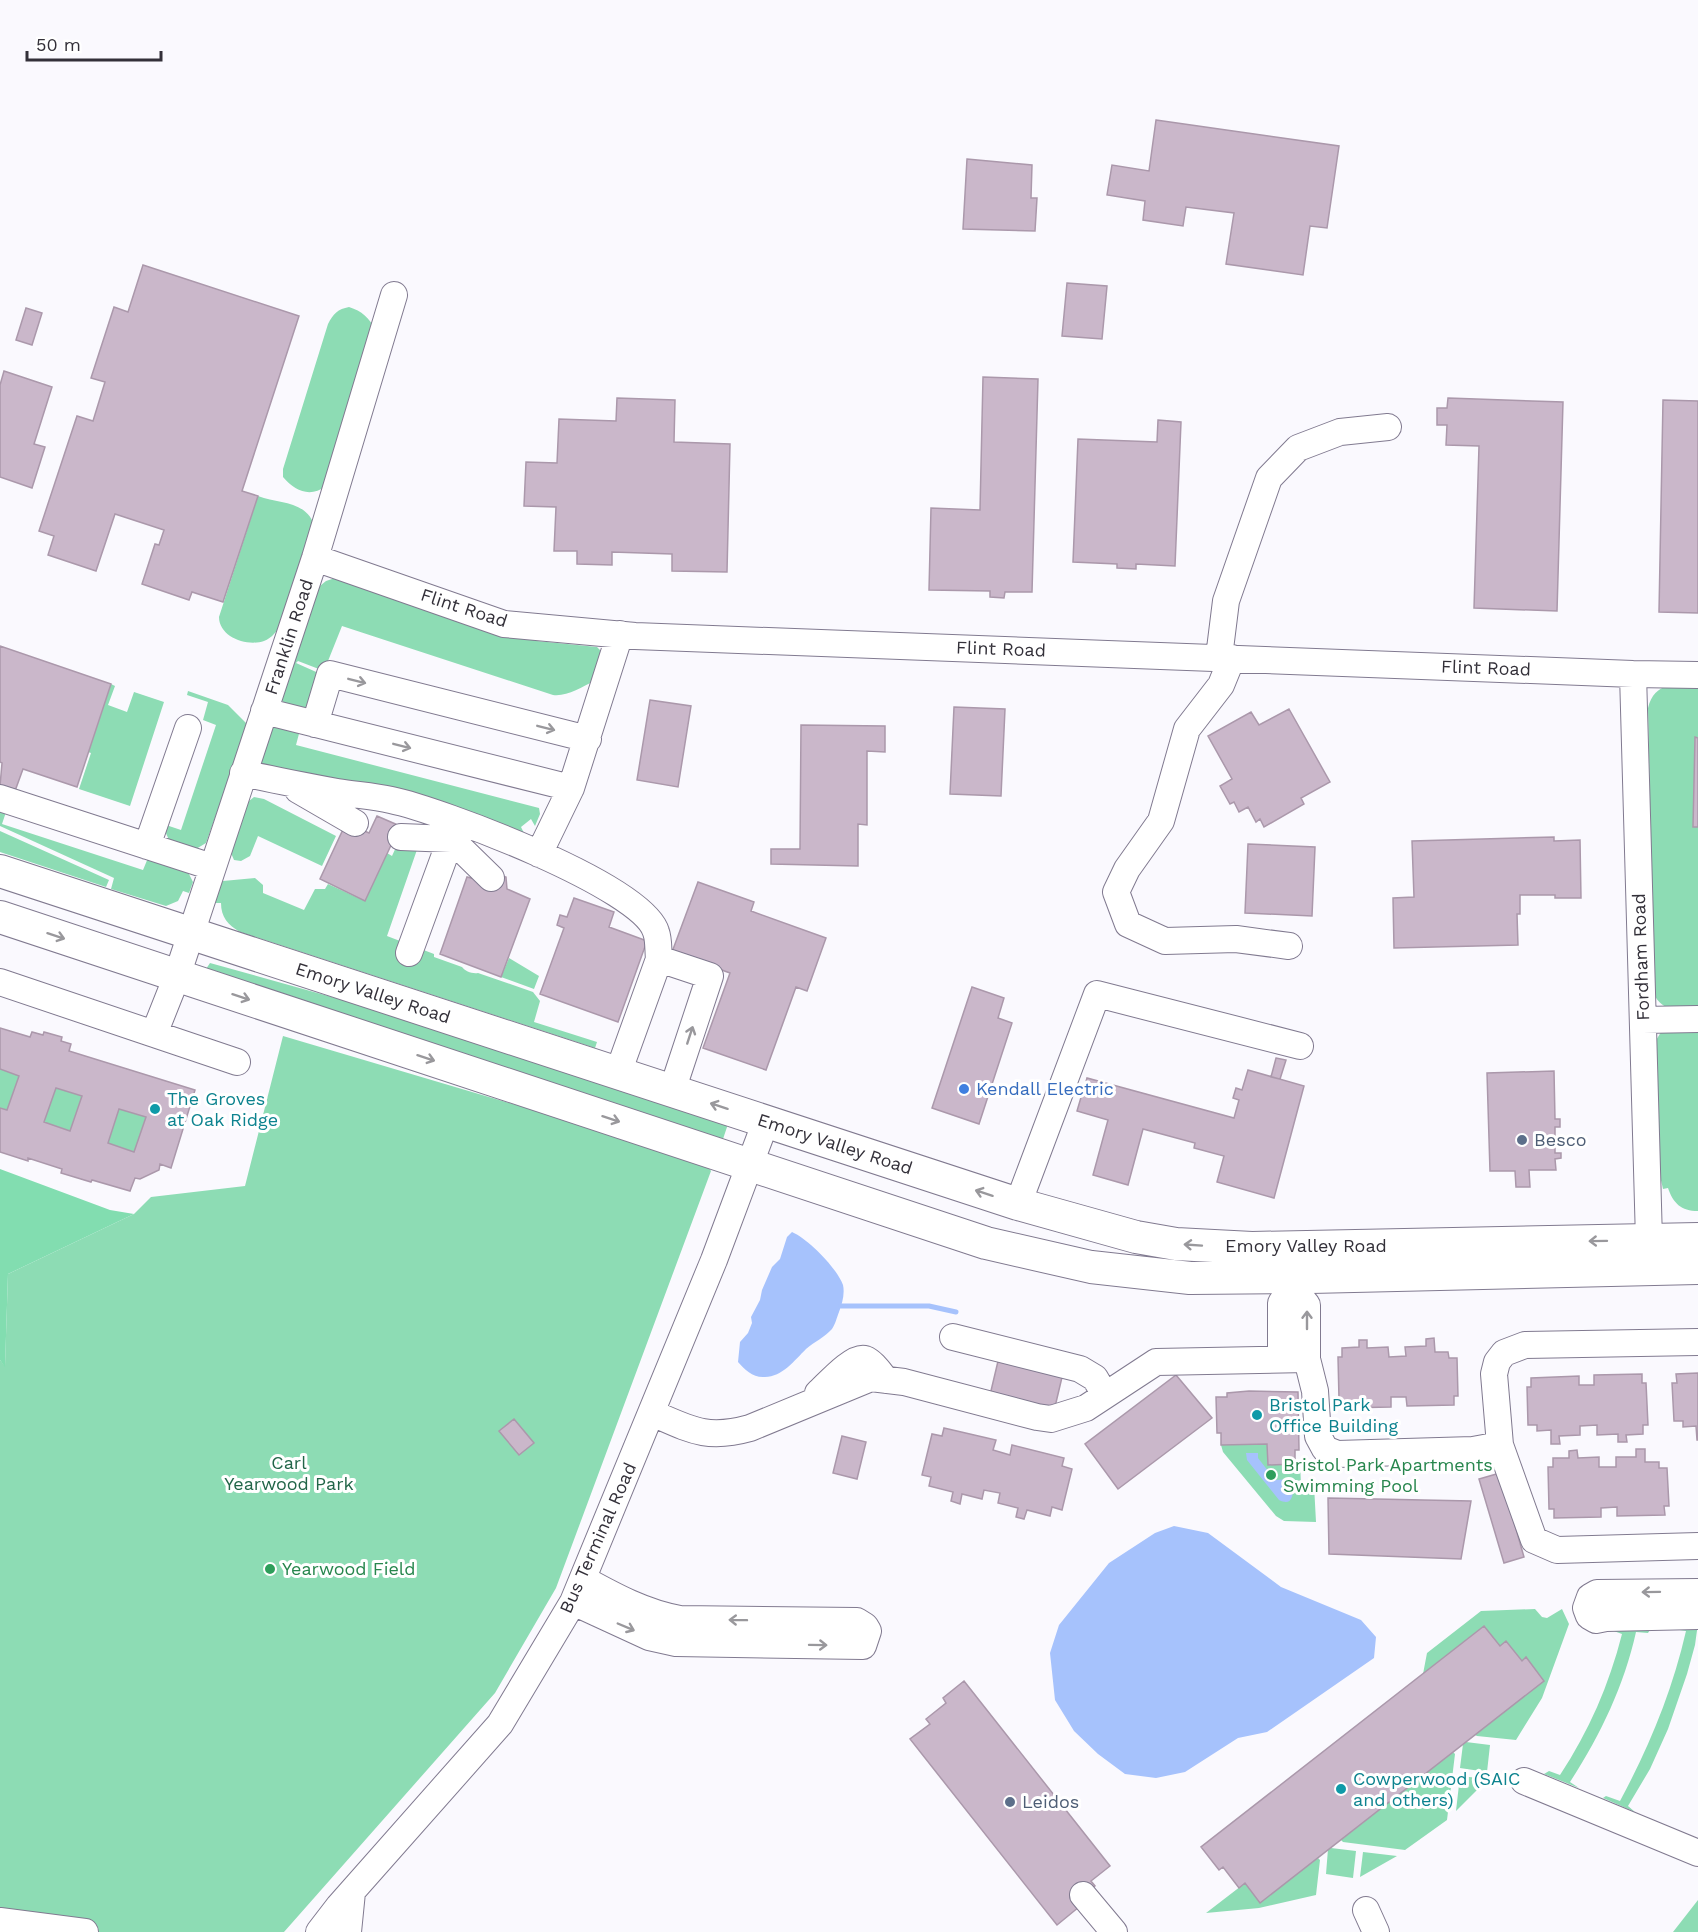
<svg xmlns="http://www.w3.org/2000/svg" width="1698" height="1932" font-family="'Work Sans',sans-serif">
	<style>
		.green { fill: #8ddcb4 }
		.forest { fill: #82ddb0 }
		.water { fill: #a6c2fc }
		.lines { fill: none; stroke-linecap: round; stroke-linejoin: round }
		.stream { stroke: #a6c2fc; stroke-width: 5 }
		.building { fill: #cab7ca; stroke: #ab98ab; stroke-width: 1.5; fill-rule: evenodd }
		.minor-casing { stroke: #817a90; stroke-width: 28 }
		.major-casing { stroke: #817a90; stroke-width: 34 }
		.minor { stroke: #fff; stroke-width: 26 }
		.major { stroke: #fff; stroke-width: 32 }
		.oneway { stroke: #99989c }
		.shop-dot { fill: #3f7fe0; stroke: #fff; stroke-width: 2 }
		.culture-dot { fill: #0f9aa8; stroke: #fff; stroke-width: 2 }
		.service-dot { fill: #5c6f8a; stroke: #fff; stroke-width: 2 }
		.leisure-dot { fill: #2e9e5b; stroke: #fff; stroke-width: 2 }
		.labels { text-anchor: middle; stroke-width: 6; stroke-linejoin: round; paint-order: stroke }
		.street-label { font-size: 18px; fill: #333039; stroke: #fff }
		.shop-label { font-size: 18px; fill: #366cbe; stroke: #fff; text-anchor: start }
		.culture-label { font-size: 18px; fill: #0d838f; stroke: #fff; text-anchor: start }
		.service-label { font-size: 18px; fill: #4e5e75; stroke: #fff; text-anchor: start }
		.park-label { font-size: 18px; fill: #216548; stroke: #fff }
		.leisure-label { font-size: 18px; fill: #27864d; stroke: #fff; text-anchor: start }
	</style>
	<rect width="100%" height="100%" fill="#faf9fe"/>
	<path class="green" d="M349,307C362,311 369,318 376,330L326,486C310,498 295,491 283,477V469L328,324C333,314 338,309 349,307Z
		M258,496C279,504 304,500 314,524L281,624C277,631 272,638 264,641C247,647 219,637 219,617Z
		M335,578L537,641L597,647L602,652L594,681C582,687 566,697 553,695L342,626L324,671L298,661L296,663L323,675L309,709L285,704L280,698L315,590L326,581Z
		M1698,683V738H1695L1693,826L1698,827V1013C1681,1011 1662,1012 1654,994L1648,708C1655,681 1675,685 1698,683Z
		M111,684L115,686L108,705L127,712L134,692L164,702L130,806L79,789L91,753L88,752Z
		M188,691L228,705L248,725L206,843L196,849L169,840L165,831L167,826H169L181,830L216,725L203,720L208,702L187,695Z
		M272,726L300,730L296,745L539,808L540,814L535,826L531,819L521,827L524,833L521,835L357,788L257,763Z
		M254,797L264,799L336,836L322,866L258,836L250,856L241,861L234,860L231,853L244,805Z
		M0,811L6,812L2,824L143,870L148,858L188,872L193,882L189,893L183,891L178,901L166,906L111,889L114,878L0,826Z
		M0,831L109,880L106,887L0,852Z
		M419,844L387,936L434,954V957L462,967C465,971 472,974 478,973L533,992L540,1001L534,1022L597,1042L595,1048L240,932C228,925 221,917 221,903H215L220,884L223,881L255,878L263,885V893L304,910L315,889H325L328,884L365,901L387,853L392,856L397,845Z
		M509,958L539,976L534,989L501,977Z
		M210,963L421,1022L726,1122L727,1127L723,1139L719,1141L206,969Z
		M1698,1027V1211C1681,1211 1673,1203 1668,1188L1663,1189L1658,1167L1655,1042L1661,1032Z
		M283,1036L692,1157L709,1168L711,1171L556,1588L495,1693L284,1932H0V1360L5,1366L8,1274L134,1214L151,1197L245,1186Z
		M0,1069L19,1076L7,1110L0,1108Z
		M56,1088L82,1096L70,1131L44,1122Z
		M119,1109L146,1117L134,1152L108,1143Z
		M1267,1444L1268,1465L1295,1464V1462H1300L1301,1485H1314L1316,1522L1284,1521L1276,1516L1223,1452L1221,1445Z
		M1535,1609L1542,1617L1547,1618L1562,1609L1569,1624L1542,1698L1516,1740L1477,1736L1475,1735L1526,1657L1522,1661L1506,1641L1500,1646L1484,1626L1423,1674L1427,1653L1481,1611Z
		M1698,1623L1695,1645L1687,1674L1668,1729L1650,1769L1628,1806L1635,1812L1603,1798L1606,1796L1620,1801C1649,1747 1672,1692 1686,1631L1673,1629Z
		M1651,1628L1648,1633L1636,1632C1624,1686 1600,1736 1570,1782L1579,1788L1544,1774L1549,1771L1560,1775C1589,1731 1609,1685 1622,1634L1611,1630Z
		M1466,1742L1490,1745L1487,1772L1460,1768L1463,1744Z
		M1453,1752L1455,1754L1447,1820L1405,1850L1343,1842L1341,1840Z
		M1460,1776L1488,1779L1456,1811Z
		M1331,1848L1356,1851L1353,1878L1326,1874L1328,1849Z
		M1363,1852L1397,1856L1360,1877Z
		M1318,1858L1320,1860L1316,1895L1259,1908L1206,1913L1245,1883L1260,1902Z
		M1698,1900V1932H1673Z"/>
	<path class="forest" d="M0,1169L110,1210L134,1214L8,1274L5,1367L0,1360Z"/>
	<path class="water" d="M792,1232C808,1239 837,1268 843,1285C845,1294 842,1304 839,1312C837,1317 835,1325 832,1329C825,1337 814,1342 806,1349C795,1360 782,1377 765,1377C753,1378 745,1370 738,1362L740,1342L748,1333L752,1323L751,1317L760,1300L762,1290L772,1267L780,1259L787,1237Z
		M1246,1453H1258V1458L1275,1480L1293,1479C1293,1490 1295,1508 1279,1500L1247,1460Z
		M1174,1526L1208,1533L1281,1587L1361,1620L1376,1637L1374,1658L1267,1732L1238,1738L1185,1772L1156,1778L1125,1774L1098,1754L1074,1731L1055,1700L1050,1653L1059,1625L1109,1563L1155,1533Z"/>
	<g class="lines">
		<path class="stream" d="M841,1306H929L956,1312"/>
	</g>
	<path class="building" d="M1156,120L1339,146L1327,228L1310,226L1303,275L1226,264L1234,213L1186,207L1183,226L1143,220L1145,201L1107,195L1112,165L1149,171Z
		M967,159L1032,165L1031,198H1037L1035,231L963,229Z
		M143,265L299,316L242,491L258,496L223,602L192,592L189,600L142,584L155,544L159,545L164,530L115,514L96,571L48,555L54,536L39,531L77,416L93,421L105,382L91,378L114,307L128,312Z
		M1067,283L1107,286L1102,339L1062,336Z
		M26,308L42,313L32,345L16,340Z
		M4,371L52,387L34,444L45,447L32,488L0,477V385Z
		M983,377L1038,379L1032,592H1005L1004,598L990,597V591L929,590L931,508L980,510Z
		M617,398L675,400L674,442L730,444L727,572L672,571V554L612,552V565L577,564V551H554L556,507L524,506L526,462L557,463L559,419L616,421Z
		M1448,398L1563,402L1557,611L1474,608L1479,446L1446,445L1447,425H1437V408H1447Z
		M1663,400L1698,401V613L1659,612Z
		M1158,420L1181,422L1175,566L1136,564V569L1117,568V564L1073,562L1078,439L1157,442Z
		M0,646L111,684L77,787L23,769L15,791L0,786L2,763L0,762Z
		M650,700L691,706L678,787L637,780Z
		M954,707L1005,709L1001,796L950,794Z
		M1289,709L1330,782L1301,798L1304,804L1264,827L1260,819L1256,822L1248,807L1239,812L1234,802L1230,804L1220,786L1232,779L1208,736L1251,712L1259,725Z
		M801,725L885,726V752L867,751V825L858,824V866L771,864V849H800Z
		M1695,737L1698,738V827H1693Z
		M377,816L400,826L365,901L320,879L346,823L369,833Z
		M1554,837V841L1580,840L1581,898H1555V895H1520V914H1517L1518,945L1394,948L1393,898L1414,897L1412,841Z
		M1248,844L1315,847L1312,916L1245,913Z
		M495,874L506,877L507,889L530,899L501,977L440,954L467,877L487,882Z
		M698,882L754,902L751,911L826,938L807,991L796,987L766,1070L703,1048L730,973L672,952Z
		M574,898L614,912L609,927L647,941L618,1022L540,994L564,928L557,925L560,915L567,917Z
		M972,987L1004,998L998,1018L1012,1023L979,1124L932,1108Z
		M0,1028L30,1037L32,1032L43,1035L44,1032L62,1037L61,1041L71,1044L69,1051L195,1090L171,1168L160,1164L159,1170L140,1179L135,1178L130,1191L92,1180L91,1182L61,1173L62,1169L28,1158V1161L0,1152V1108L7,1110L19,1076L0,1069ZM56,1088L82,1096L70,1131L44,1122ZM119,1109L146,1117L134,1152L108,1143Z
		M1276,1058L1286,1060L1280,1079L1271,1077Z
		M1248,1070L1304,1086L1274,1198L1217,1182L1224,1156L1194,1148L1195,1143L1143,1129L1128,1185L1093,1175L1108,1120L1077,1111L1082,1094L1079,1093L1081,1088L1084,1089L1087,1078L1234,1118L1239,1100L1233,1098L1236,1088L1242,1090Z
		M1554,1071L1555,1119H1560V1127H1555V1153H1561V1158L1555,1159L1556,1170H1529L1530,1187H1516L1515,1171H1490L1487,1073Z
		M1434,1338L1435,1352H1448L1449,1358H1457L1458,1396H1454V1405L1407,1406L1406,1397H1391V1407L1343,1408V1399H1339L1338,1357H1342V1348L1359,1347V1340H1367V1348L1388,1347L1389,1357L1406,1356L1405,1347L1426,1346V1339Z
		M999,1357L1063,1373L1054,1411L990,1395Z
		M1698,1373V1440H1697L1696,1426L1683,1427V1421H1674L1672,1383H1677L1676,1374Z
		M1642,1374V1383H1646L1648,1425H1643V1434L1626,1435L1627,1442H1618V1434L1597,1435V1425L1580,1426V1435L1559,1436L1560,1444H1551V1430L1537,1431V1425H1528L1527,1387H1531V1378L1579,1376V1385H1594V1375Z
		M1176,1375L1212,1418L1118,1489L1085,1444Z
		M1249,1391L1298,1392L1299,1450H1295V1464L1268,1465L1267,1444L1221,1445V1433H1217L1216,1397H1227V1393Z
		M514,1419L534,1443L519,1455L499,1431Z
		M944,1428L996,1440L993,1450L1010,1455L1012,1445L1064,1458L1062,1466L1072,1469L1062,1510L1052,1507L1050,1516L1027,1510L1024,1519L1016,1517L1018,1508L998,1503L1000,1493L984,1490L982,1499L962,1494L960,1504L951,1501L953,1492L929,1486L931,1477L922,1475L932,1434L942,1436Z
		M842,1436L866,1442L857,1479L833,1473Z
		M1636,1449H1645V1462H1659V1468H1667L1669,1506H1664L1665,1515L1617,1516V1507L1601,1508V1517L1554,1518V1509H1549L1548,1467H1553V1458H1569V1451L1577,1450L1578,1458L1599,1457V1467H1616V1457H1636Z
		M1500,1473L1524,1557L1504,1563L1479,1479Z
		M1328,1498L1471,1501L1461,1559L1329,1554Z
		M1484,1626L1500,1646L1506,1641L1522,1661L1526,1657L1544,1681L1260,1903L1245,1883L1239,1888L1223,1867L1219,1870L1201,1847Z
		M964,1681L1110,1866L1091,1881L1095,1886L1075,1902L1079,1907L1057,1925L910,1739L930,1724L926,1719L946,1703L943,1698Z"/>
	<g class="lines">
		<defs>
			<path id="minor" d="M315,558L504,624L635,636L1633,674L1698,675
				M1219,657L1226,601L1269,478L1298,448L1340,432L1388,427
				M1232,658L1221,685L1187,729L1161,821L1127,869L1116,892L1128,924L1165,941L1236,939L1289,946
				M1633,674L1649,1240
				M264,711L571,788
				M315,724L330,674L588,739
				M243,773C274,780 305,786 337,792C355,795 373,796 391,800C439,810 643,886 656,932C659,940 658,950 659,959
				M298,790L355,823
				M0,798L212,867
				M401,837L451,839L491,878
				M147,846L188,728
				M539,854L571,788L620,634
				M409,953L457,822
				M0,982L154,1034L177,976L315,558L394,295
				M1643,1020L1698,1019
				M154,1034L237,1062
				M618,1073L659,959L710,976L672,1091
				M1018,1204L1097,994L1300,1046
				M1292,1286L1307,1305V1359L1315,1391L1318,1436L1325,1449L1337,1454L1473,1450L1500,1445
				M953,1337L1080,1369L1095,1378L1105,1395
				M1698,1342L1525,1345L1504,1353L1497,1362L1494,1374L1500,1445L1534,1540L1557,1550L1698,1546
				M1281,1359V1303L1292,1286V1272
				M818,1393C827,1385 853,1355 865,1359C873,1362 880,1373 886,1380
				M652,1413C691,1430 707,1440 750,1428L871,1378L904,1382L1037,1417L1051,1419L1086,1408L1156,1362L1307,1359
				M1698,1592L1597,1593L1590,1597L1586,1608L1589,1616L1596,1620L1606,1618L1698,1616
				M573,1602L649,1637L676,1643L863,1646L868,1631L865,1626L857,1621L680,1619C645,1613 614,1596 583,1579
				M1524,1781L1698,1853
				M1083,1895L1114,1932
				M1366,1910L1376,1932
				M0,1921L85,1932
				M319,1932L339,1906L500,1724L573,1602L714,1260L766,1121
				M348,1932L352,1892"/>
			<path id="major" d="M0,871L1018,1204L1136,1237L1176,1244L1252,1248L1698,1239
				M0,917L986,1243L1091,1267L1190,1278L1311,1277L1698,1268"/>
		</defs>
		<use href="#minor" class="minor-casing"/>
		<use href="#major" class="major-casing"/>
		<use href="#minor" class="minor"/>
		<use href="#major" class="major"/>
	</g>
	<defs><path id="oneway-shaft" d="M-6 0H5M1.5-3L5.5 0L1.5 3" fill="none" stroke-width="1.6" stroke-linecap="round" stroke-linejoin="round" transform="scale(1.5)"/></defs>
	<g class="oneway">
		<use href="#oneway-shaft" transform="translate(357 681) rotate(14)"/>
		<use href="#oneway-shaft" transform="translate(546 728) rotate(14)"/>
		<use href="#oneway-shaft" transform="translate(402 746) rotate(14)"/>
		<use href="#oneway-shaft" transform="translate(56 936) rotate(18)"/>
		<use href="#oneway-shaft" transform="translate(241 997) rotate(18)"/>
		<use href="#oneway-shaft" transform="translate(690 1035) rotate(-72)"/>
		<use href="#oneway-shaft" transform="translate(426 1058) rotate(18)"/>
		<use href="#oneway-shaft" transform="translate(719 1106) rotate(-162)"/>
		<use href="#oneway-shaft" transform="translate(611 1119) rotate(18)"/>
		<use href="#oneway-shaft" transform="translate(984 1193) rotate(-162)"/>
		<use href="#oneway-shaft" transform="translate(1598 1241) rotate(179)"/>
		<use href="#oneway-shaft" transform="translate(1193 1245) rotate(-176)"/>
		<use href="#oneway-shaft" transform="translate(1307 1320) rotate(-90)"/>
		<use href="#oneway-shaft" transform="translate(1651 1592) rotate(179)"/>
		<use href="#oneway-shaft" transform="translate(738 1620) rotate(-179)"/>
		<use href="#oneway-shaft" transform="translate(626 1627) rotate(23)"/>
		<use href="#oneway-shaft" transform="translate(818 1645) rotate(1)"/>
	</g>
	<circle class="shop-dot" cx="964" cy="1089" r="6"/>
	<g class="culture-dot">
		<circle cx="155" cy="1109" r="6"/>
		<circle cx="1257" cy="1415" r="6"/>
		<circle cx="1341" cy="1789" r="6"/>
	</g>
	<g class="service-dot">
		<circle cx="1522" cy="1140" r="6"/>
		<circle cx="1010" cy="1802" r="6"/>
	</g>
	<g class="leisure-dot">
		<circle cx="1271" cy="1475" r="6"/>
		<circle cx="270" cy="1569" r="6"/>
	</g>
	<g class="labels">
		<g class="street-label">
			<text transform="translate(464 608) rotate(18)" y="6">Flint Road</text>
			<text transform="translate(289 637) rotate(-72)" y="6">Franklin Road</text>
			<text transform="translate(1001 649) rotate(2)" y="6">Flint Road</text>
			<text transform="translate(1486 668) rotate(2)" y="6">Flint Road</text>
			<text transform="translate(1641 957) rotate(-92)" y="6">Fordham Road</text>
			<text transform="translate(373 993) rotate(18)" y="6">Emory Valley Road</text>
			<text transform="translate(835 1144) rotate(18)" y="6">Emory Valley Road</text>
			<text x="1306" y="1252">Emory Valley Road</text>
			<text transform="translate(598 1538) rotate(-66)" y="6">Bus Terminal Road</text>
		</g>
		<g class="shop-label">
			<text x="976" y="1095">Kendall Electric</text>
		</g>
		<g class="culture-label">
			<text x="167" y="1105">The Groves<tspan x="167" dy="21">at Oak Ridge</tspan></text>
			<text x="1269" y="1411">Bristol Park<tspan x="1269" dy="21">Office Building</tspan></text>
			<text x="1353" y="1785">Cowperwood (SAIC<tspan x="1353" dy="21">and others)</tspan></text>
		</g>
		<g class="service-label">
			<text x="1534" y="1146">Besco</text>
			<text x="1022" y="1808">Leidos</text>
		</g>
		<g class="park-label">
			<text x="289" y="1469">Carl<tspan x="289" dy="21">Yearwood Park</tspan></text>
		</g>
		<g class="leisure-label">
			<text x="1283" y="1471">Bristol Park Apartments<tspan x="1283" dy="21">Swimming Pool</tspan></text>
			<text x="282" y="1575">Yearwood Field</text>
		</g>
	</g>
	<path d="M27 51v9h134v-9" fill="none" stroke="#333039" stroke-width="3"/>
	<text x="36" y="51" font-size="18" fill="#333039" stroke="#ffffff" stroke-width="4.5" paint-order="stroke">50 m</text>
</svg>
